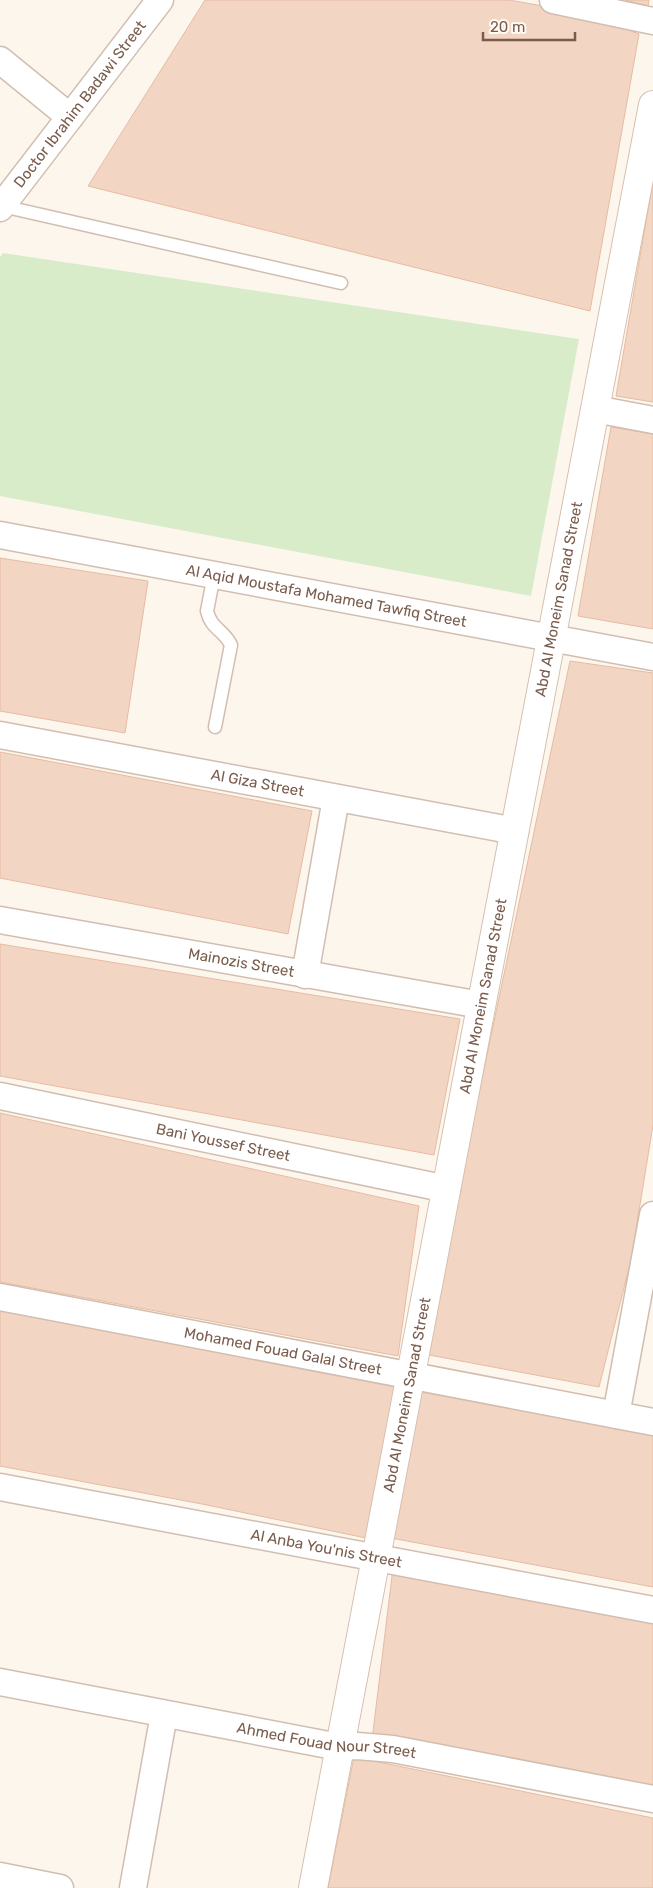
<svg xmlns="http://www.w3.org/2000/svg" width="653" height="1888" font-family="Rubik,sans-serif">
	<style>
		.green { fill: #d8ecc9 }
		.building { fill: #f3d5c3; stroke: #e6bba3 }
		.lines { fill: none; stroke-linecap: round; stroke-linejoin: round }
		.lane-casing { stroke: #d1beb0; stroke-width: 15 }
		.street-casing { stroke: #d1beb0; stroke-width: 29 }
		.secondary-casing { stroke: #d6c0b0; stroke-width: 30 }
		.lane { stroke: #fff; stroke-width: 12 }
		.street { stroke: #fff; stroke-width: 26 }
		.secondary { stroke: #fff; stroke-width: 28 }
		.labels { text-anchor: middle; stroke-width: 4; stroke-linejoin: round; paint-order: stroke }
		.street-label { font-size: 15px; fill: #7a5c4d; stroke: #fffaf3 }
	</style>
	<rect width="100%" height="100%" fill="#fdf6ec"/>
	<path class="green" d="M3,253L579,339L531,596L0,496V257Z"/>
	<path class="building" d="M205,0H509L583,13L639,34L590,311L88,186Z
		M625,0H649L648,6Z
		M653,181V402L616,396Z
		M611,427L653,434V629L578,616Z
		M0,558L148,581L125,733L0,711Z
		M570,661L653,673V1125L631,1260L599,1387L424,1354Z
		M0,752L312,811L288,934L0,878Z
		M0,944L460,1019L434,1155L0,1076Z
		M0,1113L419,1206L398,1356L0,1282Z
		M0,1310L397,1382L371,1539L202,1504L0,1466Z
		M417,1387L653,1431V1587L391,1538Z
		M393,1568L653,1621V1789L372,1740Z
		M354,1757L653,1818V1888H328Z"/>
	<g class="lines">
		<defs>
			<path id="lane" d="M2,206L341,283
				M214,575L207,611C211,629 224,630 231,645L215,727"/>
			<g id="street">
				<path d="M553,0L653,21"/>
				<path d="M0,60L70,117"/>
				<path id="s1" d="M0,208L160,0"/>
				<path d="M595,409L653,420"/>
				<path id="s2" d="M0,535L653,657"/>
				<path id="s3" d="M0,735L515,831"/>
				<path id="s4" d="M0,920L481,1005"/>
				<path d="M305,975L336,798"/>
				<path id="s5" d="M0,1096L447,1189"/>
				<path id="s6" d="M0,1297L653,1422"/>
				<path d="M616,1415L653,1215"/>
				<path id="s7" d="M0,1487L653,1610"/>
				<path id="s8" d="M0,1682L339,1747L357,1746L393,1749L653,1799"/>
				<path d="M0,1876L60,1888"/>
				<path d="M133,1888L164,1714"/>
			</g>
			<g id="secondary">
				<path id="s9" d="M313,1888L653,105"/>
			</g>
		</defs>
		<use href="#lane" class="lane-casing"/>
		<use href="#street" class="street-casing"/>
		<use href="#secondary" class="secondary-casing"/>
		<use href="#lane" class="lane"/>
		<use href="#street" class="street"/>
		<use href="#secondary" class="secondary"/>
	</g>
	<g class="labels">
		<g class="street-label">
			<text dy="5" stroke="none"><textPath href="#s1" startOffset="131">Doctor Ibrahim Badawi Street</textPath></text>
			<text dy="5" stroke="none"><textPath href="#s2" startOffset="332">Al Aqid Moustafa Mohamed Tawfiq Street</textPath></text>
			<text dy="5" stroke="none"><textPath href="#s9" startOffset="1312">Abd Al Moneim Sanad Street</textPath></text>
			<text dy="5" stroke="none"><textPath href="#s3" startOffset="262">Al Giza Street</textPath></text>
			<text dy="5" stroke="none"><textPath href="#s4" startOffset="245">Mainozis Street</textPath></text>
			<text dy="5" stroke="none"><textPath href="#s9" startOffset="908">Abd Al Moneim Sanad Street</textPath></text>
			<text dy="5" stroke="none"><textPath href="#s5" startOffset="228">Bani Youssef Street</textPath></text>
			<text dy="5" stroke="none"><textPath href="#s6" startOffset="288">Mohamed Fouad Galal Street</textPath></text>
			<text dy="5" stroke="none"><textPath href="#s9" startOffset="502">Abd Al Moneim Sanad Street</textPath></text>
			<text dy="5" stroke="none"><textPath href="#s7" startOffset="332">Al Anba You'nis Street</textPath></text>
			<text dy="5" stroke="none"><textPath href="#s8" startOffset="332">Ahmed Fouad Nour Street</textPath></text>
		</g>
	</g>
	<path d="M483 32v8h92v-8" fill="none" stroke="#7a5c4d" stroke-width="2.5"/>
	<text x="490" y="32" font-size="15" fill="#7a5c4d" stroke="#fffaf3" stroke-width="4" paint-order="stroke">20 m</text>
</svg>
